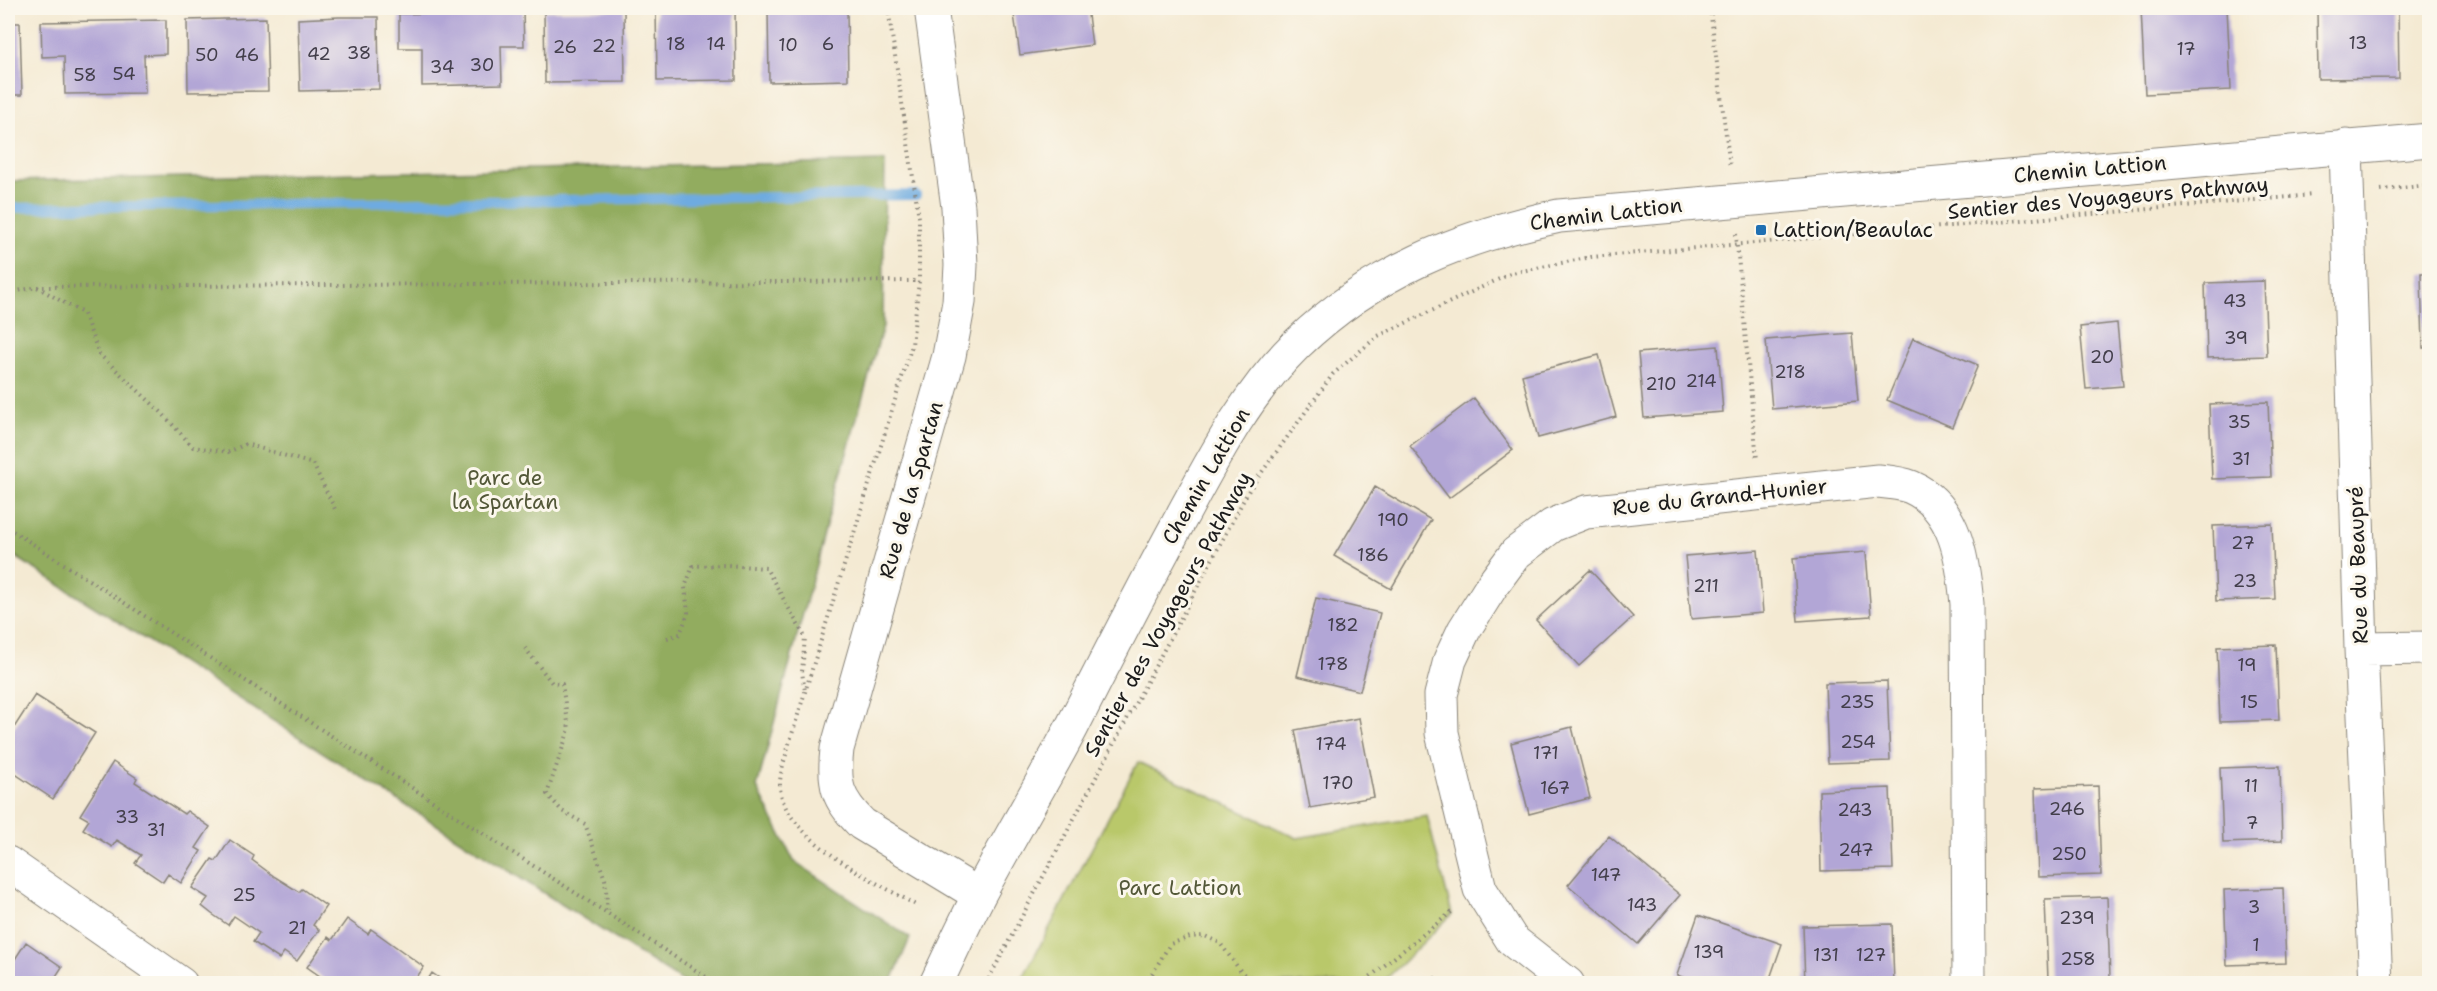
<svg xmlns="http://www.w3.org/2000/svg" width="2437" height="991" font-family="'Shantell Sans',sans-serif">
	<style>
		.green { fill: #b9c86b; stroke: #6a7244; stroke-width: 1.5 }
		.forest { fill: #92ac5f; stroke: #57643e; stroke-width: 1.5 }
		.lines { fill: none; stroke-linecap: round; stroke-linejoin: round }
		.stream { stroke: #6eabe0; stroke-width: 10 }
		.building { fill: #b2a6d6 }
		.minor-casing { stroke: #888378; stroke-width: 35 }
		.path { stroke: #888378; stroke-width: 4; stroke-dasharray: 1.5 4.5; stroke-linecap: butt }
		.minor { stroke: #fff; stroke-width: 33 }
		.poi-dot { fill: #1f6fb2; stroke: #fbf7ec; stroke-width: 2 }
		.labels { text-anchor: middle; stroke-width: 6; stroke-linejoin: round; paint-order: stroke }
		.number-label { font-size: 18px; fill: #423e4a }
		.street-label { font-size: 21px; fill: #1c1c1c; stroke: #fbf7ec }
		.poi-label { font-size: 21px; fill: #1c1c1c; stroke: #fbf7ec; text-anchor: start }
		.park-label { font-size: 21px; fill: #535838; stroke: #fbf7ec }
	</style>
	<rect width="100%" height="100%" fill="#fbf7ec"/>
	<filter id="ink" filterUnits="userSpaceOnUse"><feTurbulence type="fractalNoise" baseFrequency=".0167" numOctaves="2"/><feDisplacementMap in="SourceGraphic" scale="12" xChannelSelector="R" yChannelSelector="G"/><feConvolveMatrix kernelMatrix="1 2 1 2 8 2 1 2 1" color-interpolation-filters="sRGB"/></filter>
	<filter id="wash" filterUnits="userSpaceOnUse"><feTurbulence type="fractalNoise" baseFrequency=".008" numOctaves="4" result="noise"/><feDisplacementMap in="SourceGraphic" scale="24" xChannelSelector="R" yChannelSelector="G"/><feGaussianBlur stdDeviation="1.35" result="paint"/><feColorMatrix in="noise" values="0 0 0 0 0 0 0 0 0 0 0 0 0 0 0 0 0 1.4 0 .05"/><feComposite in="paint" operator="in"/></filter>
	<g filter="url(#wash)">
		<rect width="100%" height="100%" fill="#f4ead3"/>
		<path class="green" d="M1138,762L1297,838L1427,816L1452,914L1382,983H1020Z"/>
		<path class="forest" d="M885,161L883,326L826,527L757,787L794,861L910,938L891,983H685L8,552V181Z"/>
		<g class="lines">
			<path class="stream" d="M8,208L916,195"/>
		</g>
		<g id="blocks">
			<path class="building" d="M656,8H735L736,80L657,81Z
				M847,8L848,80L769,82L768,9Z
				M1013,8H1087L1092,45L1020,55Z
				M2141,8H2227L2231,90L2145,94Z
				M2317,8H2398L2399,78L2318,79Z
				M624,10L625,82L545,83L544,11Z
				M523,11L524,46H501L502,84L422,86V48H399V14Z
				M339,17H378L379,89L300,91L298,19Z
				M266,18L268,91L188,92L187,20Z
				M166,20V54L144,55L145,93L65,94L64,56L42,57L41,22Z
				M8,23H20L22,95H8Z
				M2421,273H2430V348H2423Z
				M2264,281L2267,356L2207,358L2205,283Z
				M2117,323L2123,386L2086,389L2080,327Z
				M1852,333L1858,401L1772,409L1766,340Z
				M1913,338L1978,365L1952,427L1887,400Z
				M1718,346L1723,412L1644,418L1638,353Z
				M1599,355L1616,417L1538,438L1522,375Z
				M1474,398L1513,450L1449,498L1410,446Z
				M2268,402L2271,477L2212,479L2209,404Z
				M1375,487L1431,520L1391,589L1334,556Z
				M2272,524L2275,599L2216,601L2213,526Z
				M1758,550L1763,613L1691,619L1685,556Z
				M1866,552L1871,616L1798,621L1793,558Z
				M1590,570L1633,617L1579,666L1536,620Z
				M1316,598L1380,613L1360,691L1297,676Z
				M2276,645L2279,720L2220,722L2217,647Z
				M1887,681L1890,761L1828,763L1825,683Z
				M35,695L95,733L53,799L8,769V737Z
				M1359,718L1374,797L1310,808L1295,730Z
				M1572,727L1590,798L1529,814L1511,743Z
				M113,762L137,778L135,782L184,814L187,811L210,827L196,848L201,851L181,883L168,874L163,882L135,863L141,855L117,840L112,847L83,829L89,820L80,815Z
				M2280,766L2282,841L2223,843L2220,768Z
				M2098,786L2101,875L2038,877L2035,788Z
				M1890,788L1893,869L1821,871L1819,791Z
				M1609,836L1680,895L1638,944L1568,885Z
				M230,840L254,856L252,860L275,877L299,892L302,889L326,906L313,925L319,930L297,961L284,952L279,959L253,942L259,933L234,916L228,925L212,914L202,906L208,898L192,888L212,859L216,861Z
				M2283,888L2286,963L2227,965L2224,890Z
				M2107,897L2110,978L2048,980L2045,899Z
				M1698,915L1782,944L1768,984H1700L1677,975Z
				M347,919L368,934L371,929L424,967L412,984H321L324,979L307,967L328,937L332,940Z
				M1892,924L1894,984H1805L1803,926Z
				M26,942L62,967L51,984H8V970Z
				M432,973L448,984H425Z
				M1435,977L1441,984H1429Z"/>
		</g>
	</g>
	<g filter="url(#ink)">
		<use href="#blocks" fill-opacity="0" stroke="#888378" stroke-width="1.5"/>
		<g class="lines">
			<defs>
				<path id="minor" d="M931,8L958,207L961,265L959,302L949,356L837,749C833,785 837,799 862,824L979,895
					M2346,146L2361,649L2376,984
					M2361,649L2430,648
					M8,863L181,984
					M936,984C950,954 964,924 979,895C1009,838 1042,784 1072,727C1108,656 1144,586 1182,516C1215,455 1247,393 1297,344C1372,272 1458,237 1559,216L2430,140
					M1568,984L1512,940L1480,889L1442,733L1441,695L1450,660L1464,630L1493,584L1516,553L1553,525L1586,512L1878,481C1888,482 1901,483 1911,487C1956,507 1963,560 1967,604L1969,984"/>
			</defs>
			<use href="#minor" class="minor-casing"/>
			<path class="path" d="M888,8L919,218V281L912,345L789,744C786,756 780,771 780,784C779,836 876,882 916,905
				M1710,8L1730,167
				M2381,190L2430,185
				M1736,234L1757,460
				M37,287L919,281
				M8,293L37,287L84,314L99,354L161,412L193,447L228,452L246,444L313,464L336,511
				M8,528L717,984
				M667,638L680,634L688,613L685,587L693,566L727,565L766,568L805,637L802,672L805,691
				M525,648L552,683L562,684L569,729L547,794L562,811L585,824L605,879L608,913
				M986,984L1249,490L1333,374L1378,336L1512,273L1591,257L2313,195
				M1146,984L1170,944L1190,937L1205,936L1220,943L1242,973L1260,984
				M1361,984L1454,910"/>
			<use href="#minor" class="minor"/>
		</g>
	</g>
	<rect class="poi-dot" x="1755" y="224" width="12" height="12" rx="3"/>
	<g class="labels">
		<g class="number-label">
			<text x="2358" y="49">13</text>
			<text x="676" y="50">18</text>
			<text x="716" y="50">14</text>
			<text x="828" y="50">6</text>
			<text x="788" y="51">10</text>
			<text x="604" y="52">22</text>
			<text x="565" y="53">26</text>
			<text x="2186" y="55">17</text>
			<text x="359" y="59">38</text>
			<text x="319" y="60">42</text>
			<text x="207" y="61">50</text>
			<text x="247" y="61">46</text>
			<text x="482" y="71">30</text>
			<text x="442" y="73">34</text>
			<text x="124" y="80">54</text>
			<text x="85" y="81">58</text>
			<text x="2235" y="307">43</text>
			<text x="2236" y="344">39</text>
			<text x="2102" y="363">20</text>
			<text x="1790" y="378">218</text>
			<text x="1701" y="387">214</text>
			<text x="1661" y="390">210</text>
			<text x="2239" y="428">35</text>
			<text x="2241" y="465">31</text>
			<text x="1393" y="526">190</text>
			<text x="2243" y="549">27</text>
			<text x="1373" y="561">186</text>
			<text x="2245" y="587">23</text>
			<text x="1706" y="592">211</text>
			<text x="1343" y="631">182</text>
			<text x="1333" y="670">178</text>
			<text x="2247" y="671">19</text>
			<text x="1857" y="708">235</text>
			<text x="2249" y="708">15</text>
			<text x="1858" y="748">254</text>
			<text x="1331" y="750">174</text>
			<text x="1546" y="759">171</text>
			<text x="1338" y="789">170</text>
			<text x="2251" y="792">11</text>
			<text x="1555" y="794">167</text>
			<text x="2067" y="815">246</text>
			<text x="1855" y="816">243</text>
			<text x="127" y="823">33</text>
			<text x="2252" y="829">7</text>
			<text x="156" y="836">31</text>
			<text x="1856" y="856">247</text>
			<text x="2069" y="860">250</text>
			<text x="1606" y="881">147</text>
			<text x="244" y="901">25</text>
			<text x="1642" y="911">143</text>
			<text x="2254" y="913">3</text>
			<text x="2077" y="924">239</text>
			<text x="297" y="934">21</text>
			<text x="2256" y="951">1</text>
			<text x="1709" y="958">139</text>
			<text x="1826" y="961">131</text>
			<text x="1871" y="961">127</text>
			<text x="2078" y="965">258</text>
		</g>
		<g class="street-label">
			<text transform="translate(2090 169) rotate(-5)" y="7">Chemin Lattion</text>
			<text transform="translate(2108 198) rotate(-5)" y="7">Sentier des Voyageurs Pathway</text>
			<text transform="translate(1606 214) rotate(-7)" y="7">Chemin Lattion</text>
			<text transform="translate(1206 476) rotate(-60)" y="7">Chemin Lattion</text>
			<text transform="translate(911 490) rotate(-74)" y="7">Rue de la Spartan</text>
			<text transform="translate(1720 497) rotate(-6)" y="7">Rue du Grand-Hunier</text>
			<text transform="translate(2358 565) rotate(-92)" y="7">Rue du Beaupré</text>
			<text transform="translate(1168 614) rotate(-61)" y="7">Sentier des Voyageurs Pathway</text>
		</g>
		<g class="poi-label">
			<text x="1773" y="237">Lattion/Beaulac</text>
		</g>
		<g class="park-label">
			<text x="505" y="485">Parc de<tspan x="505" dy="24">la Spartan</tspan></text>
			<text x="1180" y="895">Parc Lattion</text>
		</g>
	</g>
	<rect width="2437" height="991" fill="none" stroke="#fbf7ec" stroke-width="30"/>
</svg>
